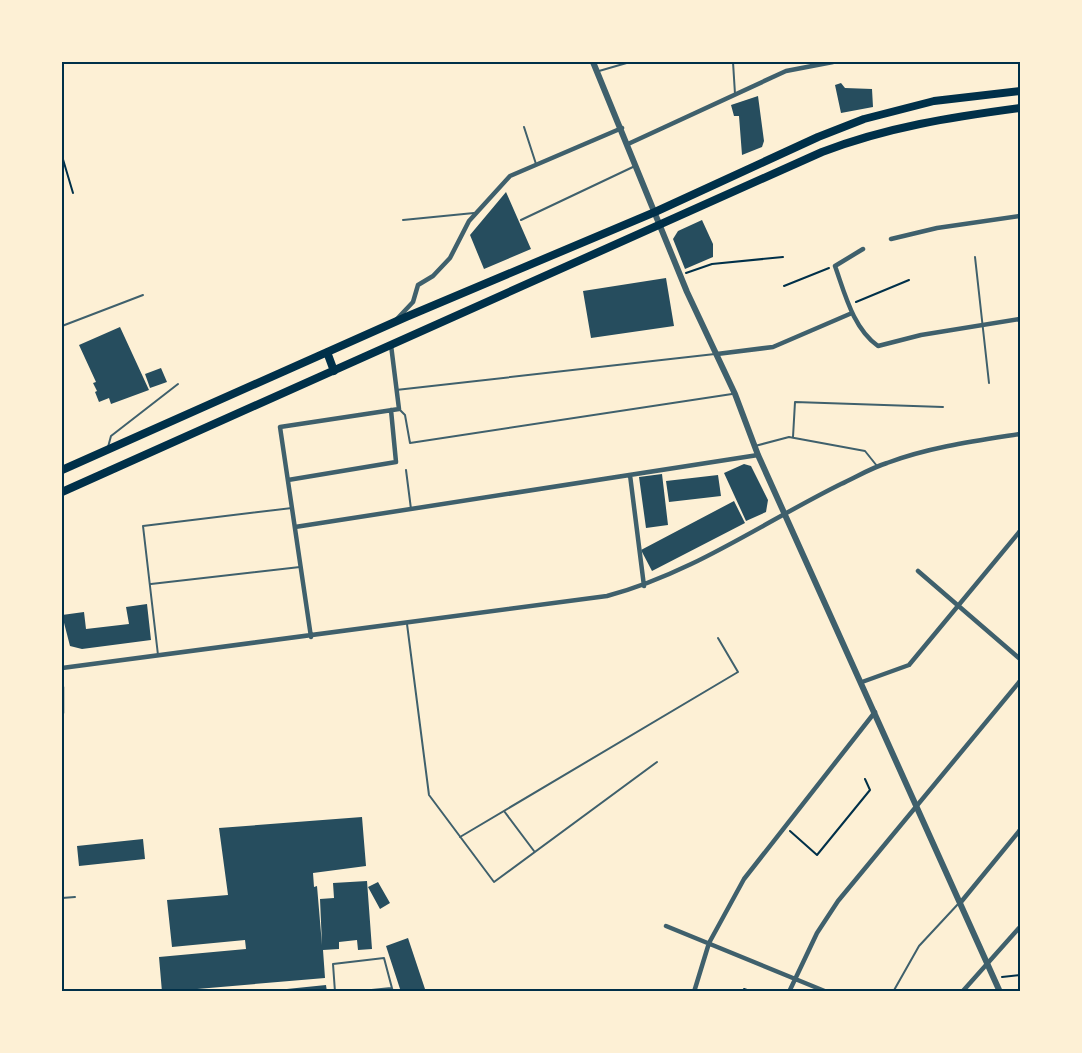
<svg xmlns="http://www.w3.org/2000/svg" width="1082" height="1053" font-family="Quicksand,sans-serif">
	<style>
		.building { fill: #264d5e }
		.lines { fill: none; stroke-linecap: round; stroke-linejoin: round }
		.path { stroke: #003049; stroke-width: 2 }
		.service { stroke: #3f606c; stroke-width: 2 }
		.minor { stroke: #3f606c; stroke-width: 4.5 }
		.tertiary { stroke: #3f606c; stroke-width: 6 }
		.primary { stroke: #003049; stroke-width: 8 }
		.neatline { fill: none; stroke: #003049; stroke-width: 2 }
	</style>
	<rect width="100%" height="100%" fill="#fdf0d5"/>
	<path class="building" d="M841,83L845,88L872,89L873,107L841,113L835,85Z
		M758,96L764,141L762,147L742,155L739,116H734L731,105Z
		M506,192L531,249L484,269L470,235Z
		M702,220L713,244V257L685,269L673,239L678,231Z
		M666,278L674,326L591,338L583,291Z
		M120,327L149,390L111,404L109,398L99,402L95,392L97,391L93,383L96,382L79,345Z
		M161,368L167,382L150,388L145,374Z
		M744,464L751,466L768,500L766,512L746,521L724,473Z
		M662,474L668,525L646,528L639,477Z
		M718,475L721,496L669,502L666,481Z
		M734,501L745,523L652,571L641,550Z
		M147,604L151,640L82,649L70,646L62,615L84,612L86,629L129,624L126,607Z
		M362,817L366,866L313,873L314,887L317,886L322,945L320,899L334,898L333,883L367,881L372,949L358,950L357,940L339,942V949L323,950L325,978L162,992L159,957L246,949L245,940L172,947L167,900L228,895L219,828Z
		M143,839L145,859L79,866L77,846Z
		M378,882L390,903L380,909L368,887Z
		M408,938L426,992H401L386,946Z
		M326,985L327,992H277V990Z"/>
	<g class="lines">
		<path class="path" d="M62,156L73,193
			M686,273L712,264L783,257
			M784,286L829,268
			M856,302L909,280
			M790,831L817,855L870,790L865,779
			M1002,977L1020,975
			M742,992L744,989L753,992"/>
		<path class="service" d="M733,62L735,94
			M599,71L630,62
			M524,127L536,164
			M403,220L474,213
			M521,220L635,166
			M975,257L989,383
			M62,326L143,295
			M396,390L715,354
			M399,409L405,415L410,443L732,394
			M793,437L795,402L943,407
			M755,446L789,437L865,451L877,466
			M108,447L111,436L178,384
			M406,470L411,509
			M151,584L300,567
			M407,624L429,795L494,882L657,762
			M158,655L143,526L292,508
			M504,811L534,851
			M460,837L738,672L718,638
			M62,898L75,897
			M335,992L333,964L384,958L393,992
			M352,992L391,988
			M893,992L919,946L959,903"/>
		<path class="minor" d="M628,144L786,71L833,62
			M891,239L937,228L1020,216
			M863,249L835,266C845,294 853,328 878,346L921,335L1020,319
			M396,320L413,302L418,285L433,276L450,258L469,221L510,176L622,128
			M717,354L773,347L852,313
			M630,475L644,586
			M288,480L396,462L391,410
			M295,527L758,455
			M918,571L1020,659
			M311,637L280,427L399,409L391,345
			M62,668L607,596C691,574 764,522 841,484C856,477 871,468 887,463C930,447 975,441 1020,434
			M862,682L909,665L1020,531
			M62,687V713
			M961,902L1020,830
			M666,926L827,992
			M694,992L709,943L744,879L875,712
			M789,992L817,933L838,901L1020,681
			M962,992L1020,927"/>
		<path class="tertiary" d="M593,62L687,292L735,394L758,455L1000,992"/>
		<path class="primary" d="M327,352L334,371
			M62,470L406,317L655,212L818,137L864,119L934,101L1020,91
			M62,492L822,152C887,127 952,117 1020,108"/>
	</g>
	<rect width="1082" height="1053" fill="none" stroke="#fdf0d5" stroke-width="126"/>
	<rect x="63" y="63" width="956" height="927" class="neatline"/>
</svg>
